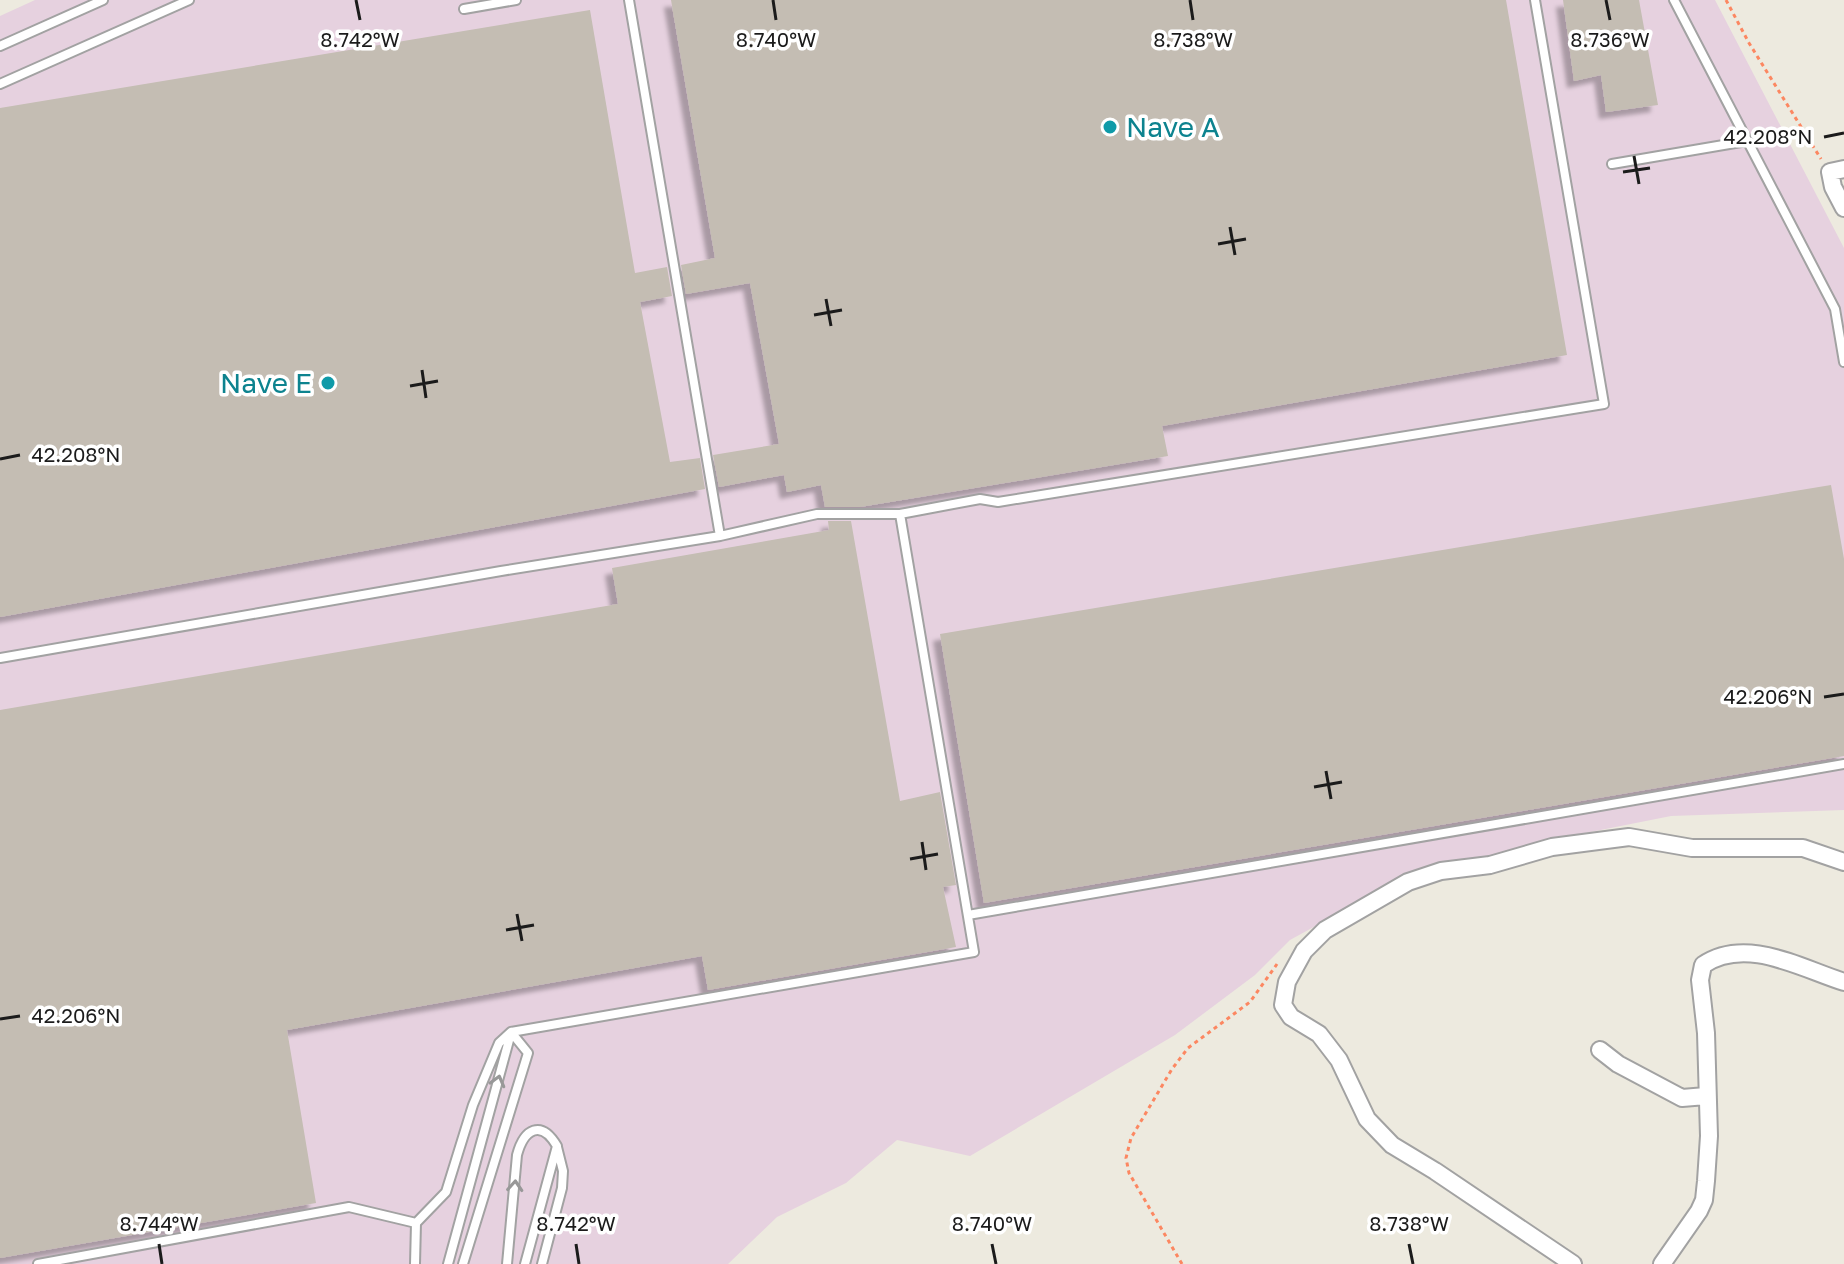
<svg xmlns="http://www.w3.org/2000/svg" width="1844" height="1264" font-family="'Golos Text',sans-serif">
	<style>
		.industrial { fill: #e6d1df }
		.building { fill: #c4bdb3; filter: url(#shadow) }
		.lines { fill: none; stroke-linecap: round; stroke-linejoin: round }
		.lane-casing { stroke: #a2a2a2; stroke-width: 12 }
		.street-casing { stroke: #a2a2a2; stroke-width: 20 }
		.path { stroke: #fc8761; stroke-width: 3; stroke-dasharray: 4 4; stroke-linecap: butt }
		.lane { stroke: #fff; stroke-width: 8 }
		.street { stroke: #fff; stroke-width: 16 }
		.oneway { stroke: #989898 }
		.ticks { fill: none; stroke: #1b1b1b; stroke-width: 3 }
		.culture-dot { fill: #0f9aa8; stroke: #fff; stroke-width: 3 }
		.labels { text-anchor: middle; stroke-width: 7; stroke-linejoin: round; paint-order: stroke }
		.culture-label { font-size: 28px; fill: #0d838f; stroke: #fff; text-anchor: start }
		.ticks-label { font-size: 20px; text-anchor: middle; fill: #1b1b1b; stroke: #fff; stroke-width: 7; stroke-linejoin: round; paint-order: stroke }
	</style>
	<defs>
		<filter id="shadow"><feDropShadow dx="-7" dy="7" stdDeviation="2" flood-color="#0004"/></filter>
	</defs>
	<rect width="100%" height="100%" fill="#edeadf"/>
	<path class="industrial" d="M35,0H1715L1844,248V810L1671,816L1525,845L1511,857L1412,873L1290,940L1255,975L1175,1035L970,1156L897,1140L846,1183L777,1217L728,1264H0V16Z"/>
	<path class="building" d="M671,0H1506L1567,355L1162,426L1168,456L860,507H825L821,485L787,492L784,475L719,487L713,455L779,444L750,283L686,294L681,265L715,258Z
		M1563,0H1639L1658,105L1606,112L1601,75L1574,81Z
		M590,10L635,273L667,267L672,296L640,302L670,462L700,458L705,489L0,617V108Z
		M1831,485L1844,559V756L984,903L940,634Z
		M828,521H851L900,801L940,792L956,885L943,887L956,947L708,990L702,956L287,1030L316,1203L0,1258V710L618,604L612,568L829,530Z"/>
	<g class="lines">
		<defs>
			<path id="lane" d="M629,0L720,536
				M1674,0L1835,309L1844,362
				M464,9L516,0
				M0,46L103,0
				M0,84L189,0
				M1612,164L1747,141
				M0,658L501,571L720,536L817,514H900L980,499L998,502L1604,404L1535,0
				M968,915L1844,764
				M38,1264L349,1207L416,1223
				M415,1264L416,1223L446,1192L473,1105L499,1043L511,1032L974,952L900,514
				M448,1264L511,1033
				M463,1264L528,1053L511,1032
				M507,1264L517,1155C524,1129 541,1119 557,1146L525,1264
				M542,1264L562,1188L563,1171L557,1147"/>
			<path id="street" d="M1844,169L1830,172L1833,187L1844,208
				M1600,1050L1618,1064L1682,1098L1706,1096
				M1573,1264L1435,1171L1392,1145L1367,1119L1339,1060L1319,1034L1291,1017L1283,1005L1287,982L1304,951L1325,930L1408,882L1441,871L1490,865L1552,847L1629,837L1692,848H1803L1844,862
				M1662,1264L1699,1211L1704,1200L1706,1181L1709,1136L1706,1033L1700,980L1703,965C1746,936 1800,968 1844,982"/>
		</defs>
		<use href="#lane" class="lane-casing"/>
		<use href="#street" class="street-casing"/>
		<path class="path" d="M1726,0L1749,43L1821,159
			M1182,1264L1129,1173L1126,1158L1131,1138L1172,1069L1188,1048L1250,1002L1277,964"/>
		<use href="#lane" class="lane"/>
		<use href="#street" class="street"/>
	</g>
	<defs><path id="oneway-chevron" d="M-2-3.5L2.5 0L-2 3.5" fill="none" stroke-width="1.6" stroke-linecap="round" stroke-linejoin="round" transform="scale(2)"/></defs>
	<g class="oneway">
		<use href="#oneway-chevron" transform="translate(498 1081) rotate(-75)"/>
		<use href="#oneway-chevron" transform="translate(515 1186) rotate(-86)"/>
	</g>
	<path class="ticks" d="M356,0L360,20M773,0L776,20M1190,0L1193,20M1606,0L1610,20M1824,137L1844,133M1634,156L1639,184M1623,172L1650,168M1230,227L1235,255M1218,244L1246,239M826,299L831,326M814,315L842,310M422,370L426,398M410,386L438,381M0,459L20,455M1824,697L1844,694M1326,771L1331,799M1314,787L1342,782M922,842L926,870M910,859L938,854M517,914L522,941M506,930L534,925M0,1019L20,1016M159,1244L162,1264M576,1244L579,1264M992,1244L996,1264M1409,1244L1413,1264"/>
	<g class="culture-dot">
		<circle cx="1110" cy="127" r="8"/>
		<circle cx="328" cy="383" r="8"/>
	</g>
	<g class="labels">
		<g class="culture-label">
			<text x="1126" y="137">Nave A</text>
			<text x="312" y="393" text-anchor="end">Nave E</text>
		</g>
	</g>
	<g class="ticks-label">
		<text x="360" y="47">8.742°W</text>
		<text x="776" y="47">8.740°W</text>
		<text x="1193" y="47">8.738°W</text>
		<text x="1610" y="47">8.736°W</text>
		<text x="1768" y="144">42.208°N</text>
		<text x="76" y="462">42.208°N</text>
		<text x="1768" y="704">42.206°N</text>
		<text x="76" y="1023">42.206°N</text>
		<text x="159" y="1231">8.744°W</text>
		<text x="576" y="1231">8.742°W</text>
		<text x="992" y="1231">8.740°W</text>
		<text x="1409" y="1231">8.738°W</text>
	</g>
</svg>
